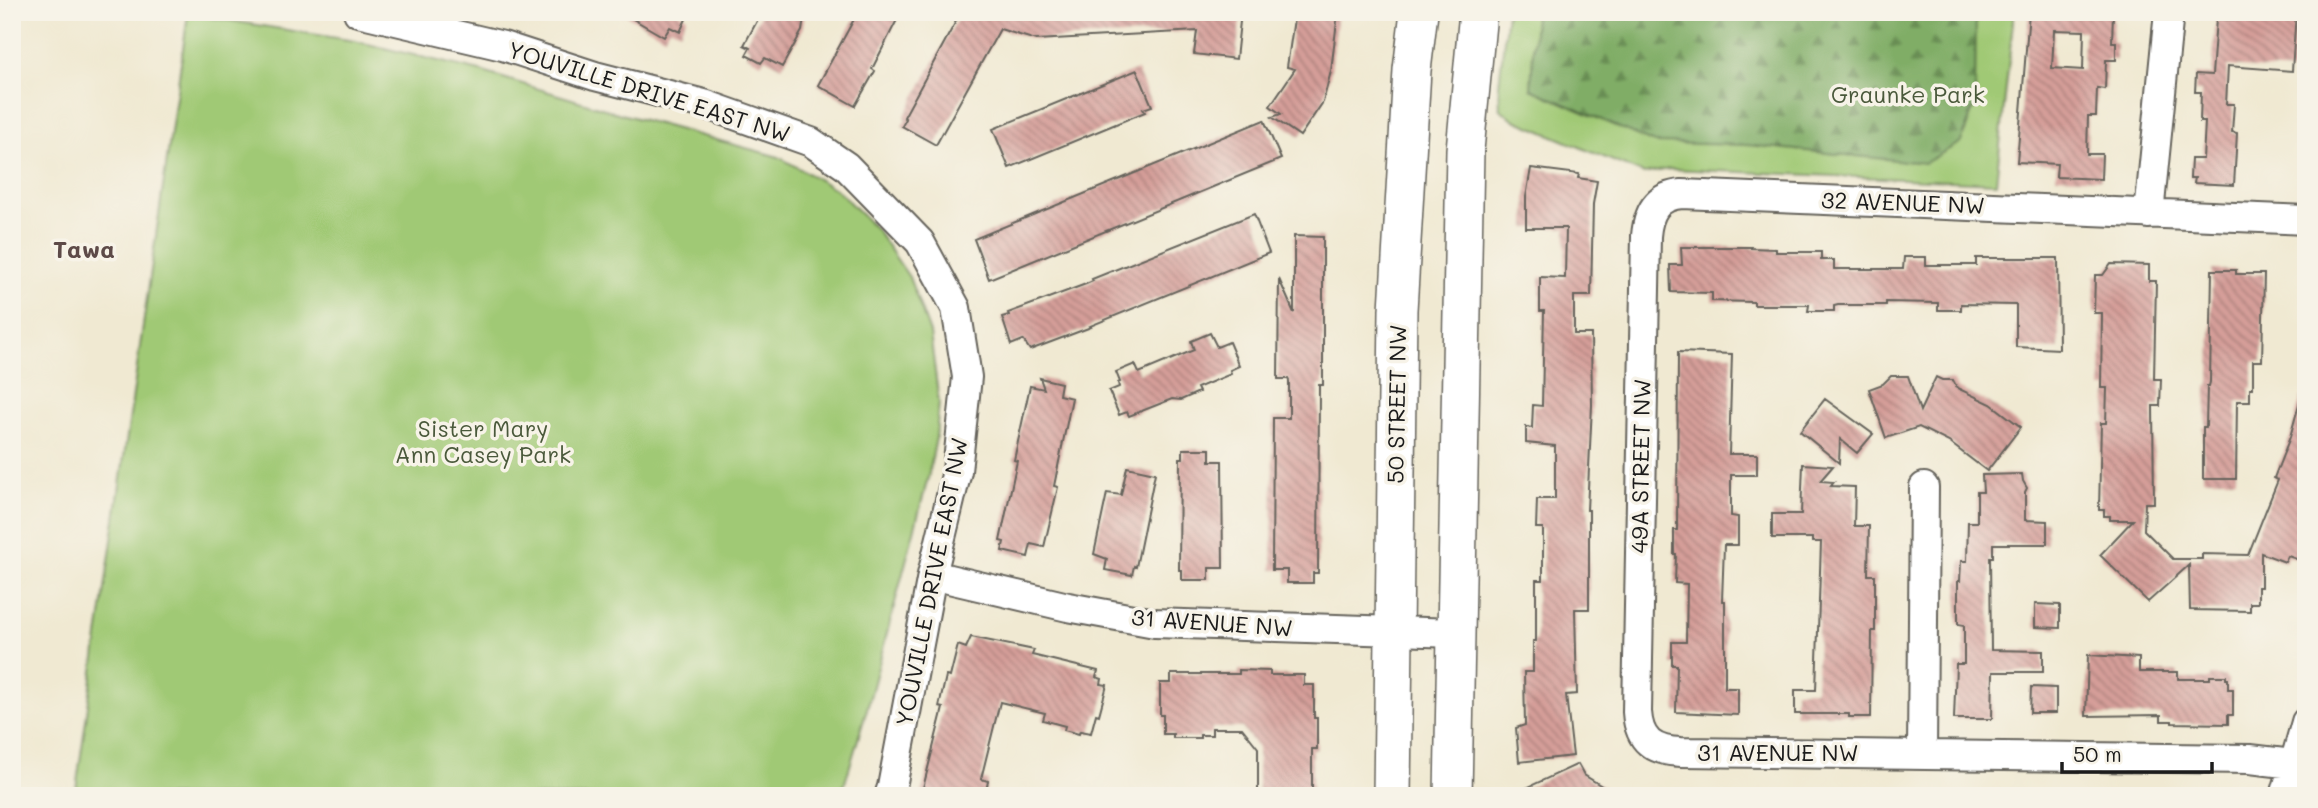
<svg xmlns="http://www.w3.org/2000/svg" width="2318" height="808" font-family="Mali,sans-serif">
	<style>
		.green { fill: #a0c974; stroke: #5e7248; stroke-width: 2 }
		.forest { fill: url(#forest-firs); stroke: #4e6441; stroke-width: 2 }
		.building { fill: url(#building-back-hatch); fill-rule: evenodd }
		.lines { fill: none; stroke-linecap: round; stroke-linejoin: round }
		.minor-casing { stroke: #66645c; stroke-width: 32 }
		.major-casing { stroke: #66645c; stroke-width: 40 }
		.minor { stroke: #fff; stroke-width: 28 }
		.major { stroke: #fff; stroke-width: 37 }
		.labels { text-anchor: middle; stroke-width: 7; stroke-linejoin: round; paint-order: stroke }
		.street-label { font-size: 23px; fill: #1c1c1c; stroke: #f7f3e8 }
		.park-label { font-size: 23px; fill: #4a593b; stroke: #f7f3e8 }
		.neighbourhood-label { font-size: 24px; font-weight: bold; fill: #5d4a48; stroke: #f7f3e8 }
	</style>
	<defs>
		<pattern id="forest-firs" width="22" height="20" patternUnits="userSpaceOnUse" patternTransform="scale(1.75)"><rect width="22" height="20" fill="#80ad66"/><path d="M5 1l3.5 6h-7zM16 11l3.5 6h-7z" fill="#688c53"/></pattern>
		<pattern id="building-back-hatch" width="6" height="6" patternUnits="userSpaceOnUse" patternTransform="scale(1.75)"><rect width="6" height="6" fill="#d59e99"/><path d="M-1 5l2 2M0 0l6 6M5-1l2 2" fill="none" stroke="#ac807c"/></pattern>
	</defs>
	<rect width="100%" height="100%" fill="#f7f3e8"/>
	<filter id="ink" filterUnits="userSpaceOnUse"><feTurbulence type="fractalNoise" baseFrequency=".0143" numOctaves="2"/><feDisplacementMap in="SourceGraphic" scale="14" xChannelSelector="R" yChannelSelector="G"/><feConvolveMatrix kernelMatrix="1 2 1 2 8 2 1 2 1" color-interpolation-filters="sRGB"/></filter>
	<filter id="wash" filterUnits="userSpaceOnUse"><feTurbulence type="fractalNoise" baseFrequency=".00686" numOctaves="4" result="noise"/><feDisplacementMap in="SourceGraphic" scale="28" xChannelSelector="R" yChannelSelector="G"/><feGaussianBlur stdDeviation="1.57" result="paint"/><feColorMatrix in="noise" values="0 0 0 0 0 0 0 0 0 0 0 0 0 0 0 0 0 1.4 0 .05"/><feComposite in="paint" operator="in"/></filter>
	<g filter="url(#wash)">
		<rect width="100%" height="100%" fill="#f0e9d2"/>
		<path class="green" d="M1507,12H2014L1996,183L1669,169L1644,174L1515,120L1500,109L1499,85Z
			M188,14L355,41L480,71L618,113L779,157L837,190L876,229L909,277L930,333L939,402L936,438L928,478L867,709L841,796H75Z"/>
		<path class="forest" d="M1535,12H1976L1975,104L1961,142L1925,163L1746,145L1654,143L1531,89Z"/>
		<g id="blocks">
			<path class="building" d="M621,12H678L687,17L680,32L670,27L664,37Z
				M762,12H805L802,31L782,67L765,58L761,63L746,55L750,48L744,45Z
				M858,12H901L872,69L875,71L855,106L818,85Z
				M961,12H1241L1236,59L1194,54L1197,31L1036,40L1000,29L936,145L902,126L906,119L904,117Z
				M1295,12H1338L1331,71L1323,102L1300,136L1272,117L1281,114L1270,106L1295,69L1287,67Z
				M2029,12L2113,14L2112,42H2116V60H2106L2105,89L2097,88L2096,116H2088L2087,154H2102L2101,179L2056,177L2057,164L2017,162ZM2054,30L2084,31L2083,70L2052,68Z
				M2273,12H2296L2292,71L2228,66L2226,104H2234L2232,132L2237,133L2234,185L2194,183L2195,178H2190L2191,159H2203L2205,122H2200L2201,92H2195L2196,74L2212,75L2216,19L2273,21Z
				M1137,70L1152,106L1143,109L1145,112L1009,168L993,129Z
				M1264,120L1281,159L989,279L974,239Z
				M1531,168L1579,174L1578,178L1597,181L1593,204L1591,296H1574V334H1591L1592,405L1587,510H1589V609H1575L1577,694L1566,695L1573,756L1519,762L1516,728L1525,725L1524,672H1533V641H1536V580H1543V528H1536L1537,499H1555V446L1526,443V427L1532,428L1533,405L1542,406L1544,311H1540V277L1565,278L1566,228H1526V197Z
				M1254,214L1269,253L1090,326L1091,327L1030,350L1023,340L1011,345L1002,317L1009,315L1008,313L1086,284L1093,281L1092,279Z
				M1294,236L1323,237V385H1319L1318,573H1313V583H1287V570H1272L1273,418H1289V381L1288,379H1278L1279,279L1294,313Z
				M1681,247H1751V248L1776,249V252H1821V260H1834V269H1903L1904,257H1926V265H1976V258H2058L2059,349L2016,347V305L1961,304V310H1938V303L1886,302V305H1838L1834,306V311H1808L1809,305H1754V302L1712,301V293L1671,292L1670,265H1682Z
				M2111,264L2149,265V281H2156L2154,379H2161L2160,406H2153L2154,503H2145L2144,530L2173,559H2202V554L2248,555L2278,480L2274,478L2290,437L2301,397L2306,398V462L2302,475L2306,476V551L2302,561L2288,556L2285,562L2261,553V587H2258V603H2250V611L2190,610L2189,565L2148,602L2100,555L2133,520H2110V516H2104V510H2099L2101,423H2106L2107,388H2101L2102,313H2094L2095,275H2103Z
				M2212,270H2236V274H2264L2262,361H2253V388H2250V401H2237L2236,479H2203V427H2206L2207,386H2209L2210,382Z
				M1210,333L1217,347L1229,342L1239,366L1230,370L1231,374L1197,388L1199,392L1181,400L1172,399L1129,416L1127,412L1119,415L1109,391L1119,387L1118,383L1120,382L1116,372L1135,364L1139,373L1194,350L1191,341Z
				M1678,352L1732,354L1729,454H1757V475H1731V516L1738,517V545H1724L1722,601H1725V688H1738V715L1676,712L1677,665H1672V642H1686L1687,584L1675,583L1676,554H1674V530H1677Z
				M1891,376H1908L1920,411L1936,377L1942,380H1953L1957,388L1991,404L2021,427L1987,471L1949,442L1919,427L1886,438L1869,389L1883,384Z
				M1040,378L1061,383L1059,395L1072,398L1054,486L1058,487L1044,547L1031,544L1028,557L1002,551L1004,542L1000,541L1017,461L1014,460L1030,386L1044,389Z
				M1825,399L1873,434L1857,453L1840,439L1839,463L1800,431Z
				M1183,449H1210V461H1222L1223,568H1209V580H1182V570H1179L1180,458H1183Z
				M1803,464L1833,466L1820,481L1834,482L1831,486L1855,487L1854,526H1869L1868,575H1875V631H1872L1871,717H1849V714H1795V690H1816L1821,542H1812V538H1772V514H1801Z
				M1127,467L1155,473L1136,567L1134,566L1132,575L1105,570L1107,559L1094,554L1107,493L1121,495Z
				M2022,474L2023,481L2027,488L2025,492V520L2047,521V544H1993V557H1990L1991,650L2043,651V672H1993L1992,719H1954L1956,664H1964V625L1958,624V581H1960L1961,561H1967L1968,522H1977V492H1983L1982,475Z
				M2035,604L2060,605V628L2035,627Z
				M971,637L1034,650L1032,655L1098,671L1096,677L1102,679L1101,684L1107,685L1099,715L1096,714L1091,733L1080,731L1079,734L1064,730L1065,726L1043,720L1045,713L1000,702L981,779L988,781L985,796H921L943,708L939,707L946,676L950,677L958,645L966,648Z
				M2088,655L2139,658V672H2178V679H2210V676H2226V679H2228V689H2233V715H2228V724L2172,723V721H2161V715L2086,716Z
				M1239,670L1270,671V675H1304V685H1314V718H1317V749H1312V796H1258V748L1242,728H1212V735H1200V738H1173V734H1163V715H1160V683H1171V674H1239Z
				M2031,687L2056,688V713H2030Z
				M1578,764L1584,775L1618,796H1509Z"/>
		</g>
	</g>
	<g filter="url(#ink)">
		<use href="#blocks" fill-opacity="0" stroke="#66645c" stroke-width="2"/>
		<g class="lines">
			<defs>
				<path id="minor" d="M358,12L503,46L595,76L704,104L811,142L846,166L920,242L956,308L967,377L957,471L932,575L892,787L889,796
					M2149,214L2169,12
					M932,575L1068,607L1155,623L1455,633
					M1922,754L1924,487
					M2293,764L2250,759L1681,752C1653,751 1639,741 1637,712L1646,236C1648,213 1656,196 1682,194L2306,220
					M2285,796L2306,722"/>
				<path id="major" d="M1392,796L1398,310L1412,70L1419,12
					M1453,796L1465,150L1478,12"/>
			</defs>
			<use href="#minor" class="minor-casing"/>
			<use href="#major" class="major-casing"/>
			<use href="#minor" class="minor"/>
			<use href="#major" class="major"/>
		</g>
	</g>
	<g class="labels">
		<g class="street-label">
			<text transform="translate(649 92) rotate(17)" y="8">YOUVILLE DRIVE EAST NW</text>
			<text transform="translate(1903 203) rotate(2)" y="8">32 AVENUE NW</text>
			<text transform="translate(1397 404) rotate(-89)" y="8">50 STREET NW</text>
			<text transform="translate(1641 466) rotate(-89)" y="8">49A STREET NW</text>
			<text transform="translate(932 582) rotate(-79)" y="8">YOUVILLE DRIVE EAST NW</text>
			<text transform="translate(1212 623) rotate(4)" y="8">31 AVENUE NW</text>
			<text x="1778" y="761">31 AVENUE NW</text>
		</g>
		<g class="park-label">
			<text x="1908" y="103">Graunke Park</text>
			<text x="483" y="437">Sister Mary<tspan x="483" dy="26">Ann Casey Park</tspan></text>
		</g>
		<g class="neighbourhood-label">
			<text x="84" y="258">Tawa</text>
		</g>
	</g>
	<rect width="2318" height="808" fill="none" stroke="#f7f3e8" stroke-width="42"/>
	<path d="M2062 762v10h150v-10" fill="none" stroke="#1c1c1c" stroke-width="3.5"/>
	<text x="2073" y="762" font-size="21" fill="#1c1c1c" stroke="#f7f3e8" stroke-width="5" paint-order="stroke">50 m</text>
</svg>
